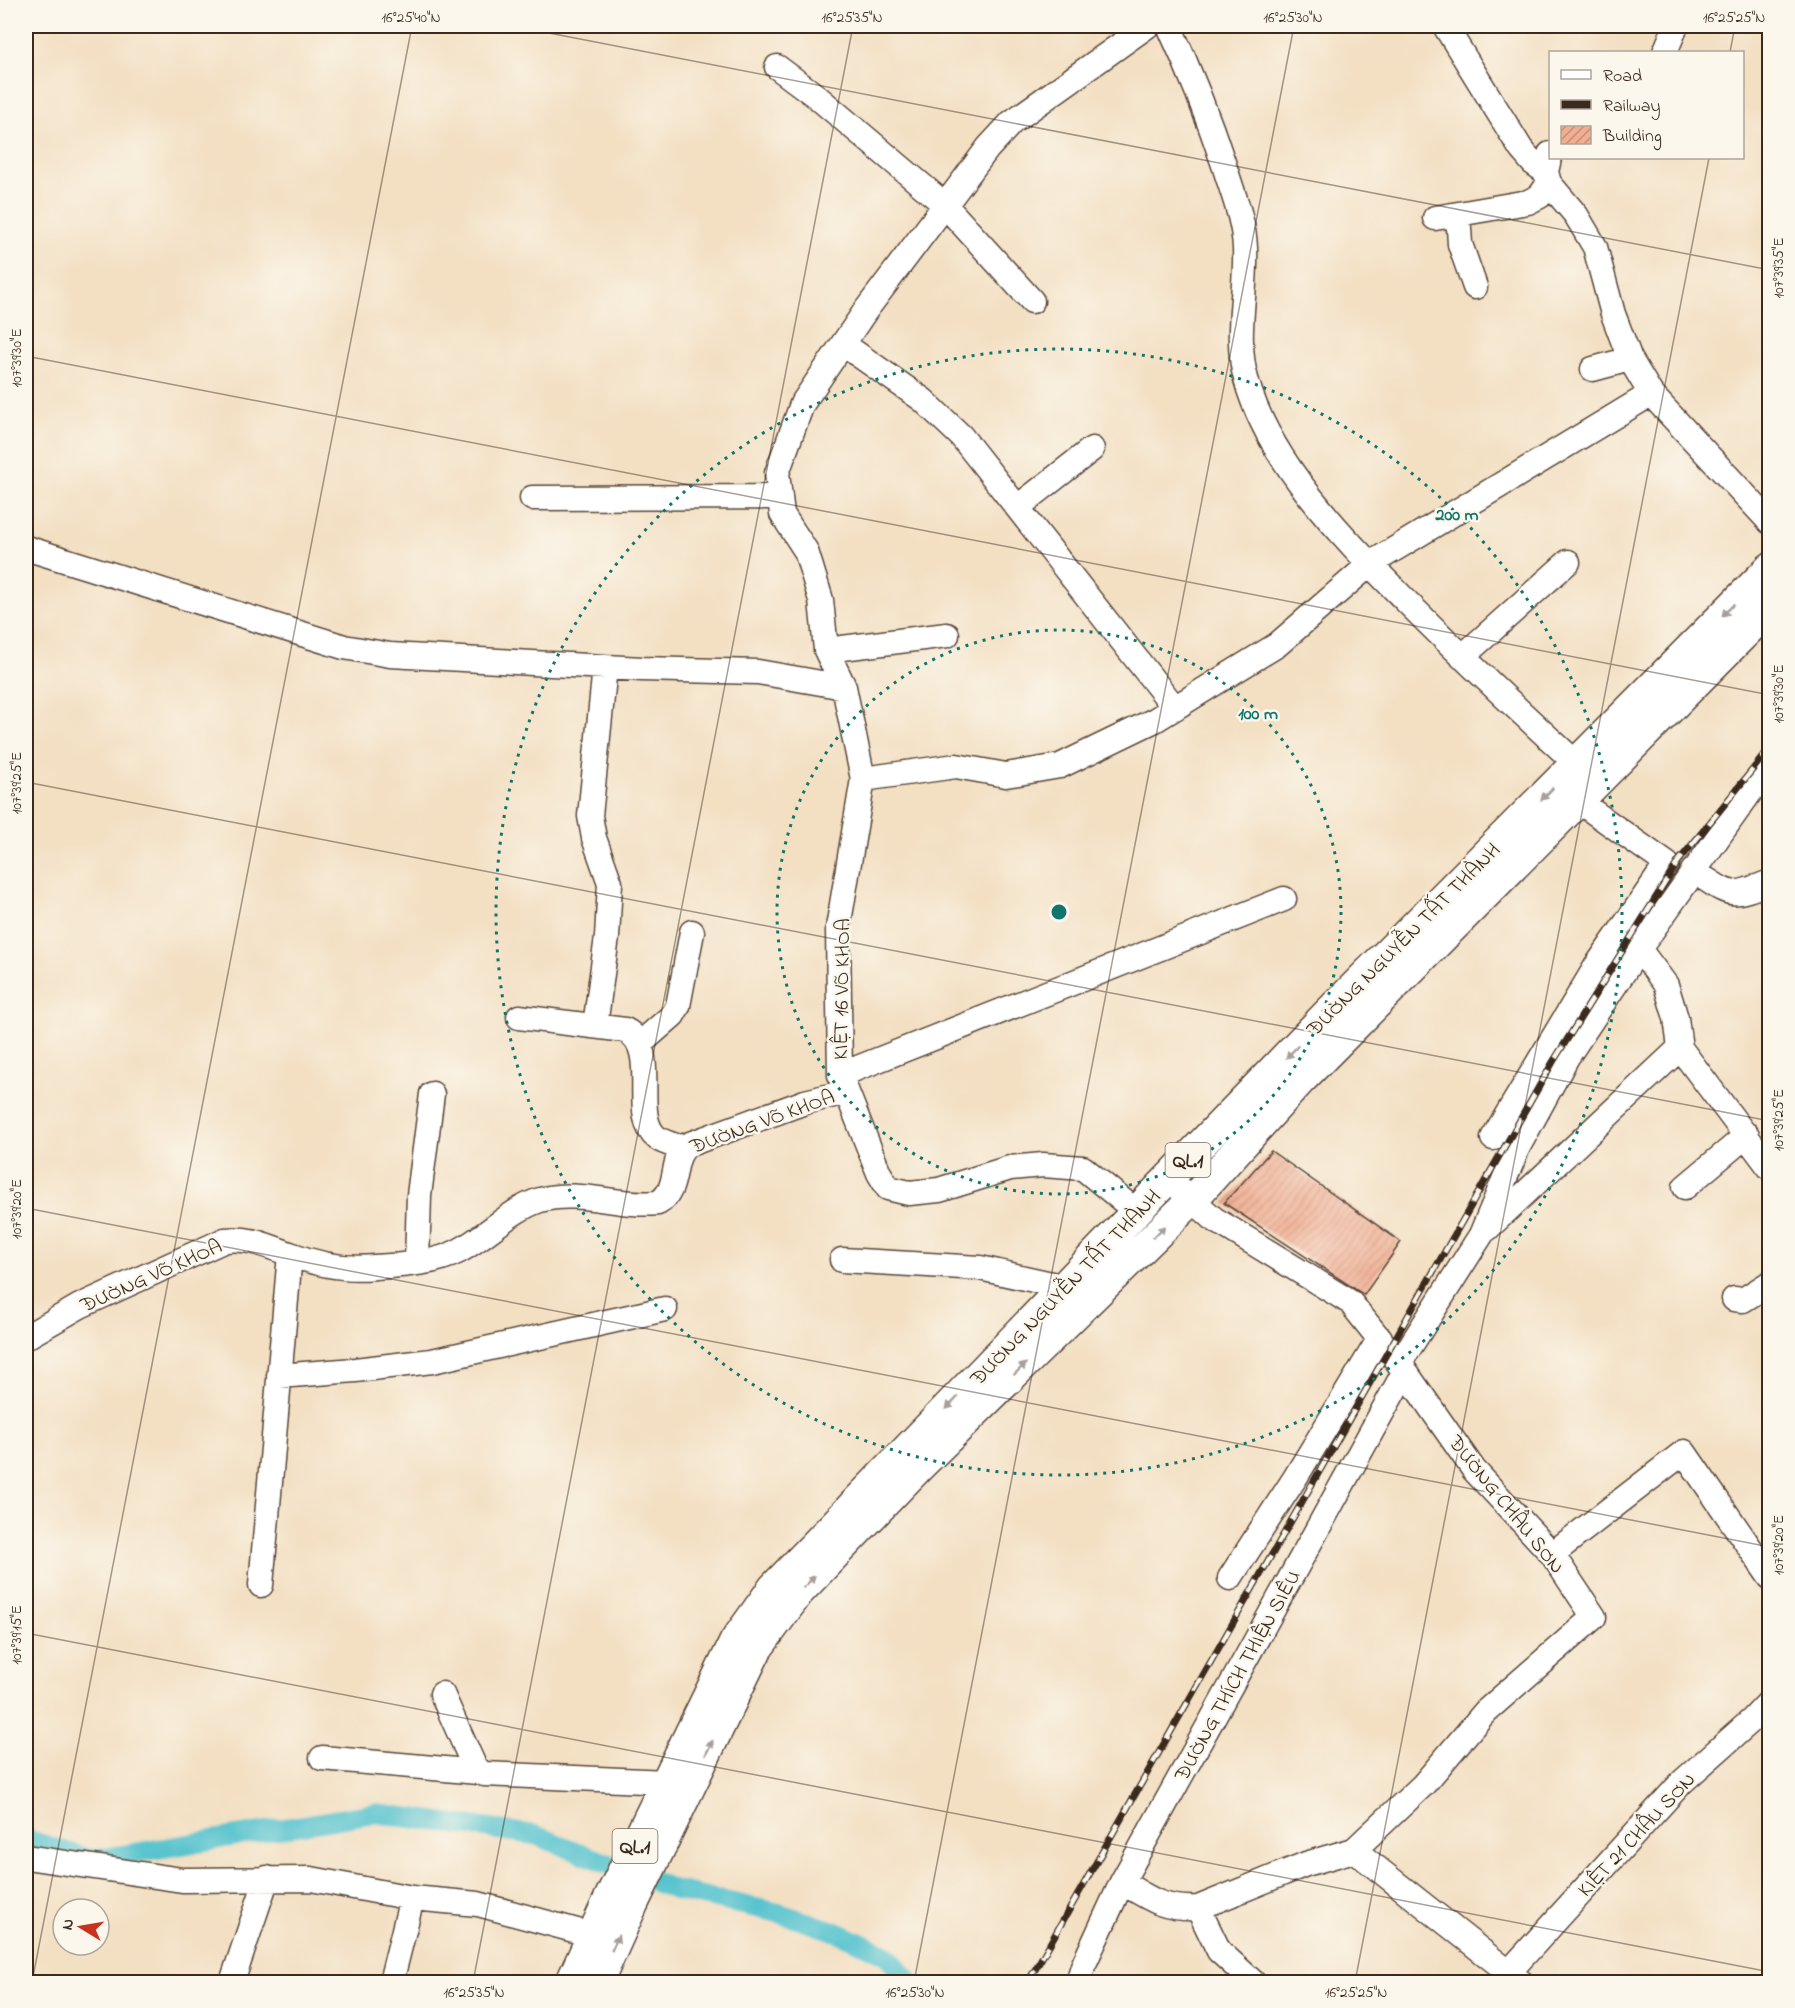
<svg xmlns="http://www.w3.org/2000/svg" width="1795" height="2008" font-family="'Indie Flower',sans-serif">
	<style>
		.lines { fill: none; stroke-linecap: round; stroke-linejoin: round }
		.canal { stroke: #56c3ce; stroke-width: 20 }
		.building { fill: url(#building-hatch) }
		.minor-casing { stroke: #574537; stroke-width: 27 }
		.major-casing { stroke: #574537; stroke-width: 33 }
		.minor { stroke: #fff; stroke-width: 24 }
		.major { stroke: #fff; stroke-width: 30 }
		.rail-casing { stroke: #3b2a1e; stroke-width: 7 }
		.rail { stroke: #fbf7ec; stroke-width: 4.5; stroke-dasharray: 14; stroke-linecap: butt }
		.oneway { fill: #a79f9a }
		.ticks { fill: none; stroke: #3b2a1e; stroke-width: 1.5; stroke-opacity: 0.45 }
		.ring { fill: none; stroke: #0f766e; stroke-width: 3; stroke-dasharray: 3 6 }
		.labels { text-anchor: middle; stroke-width: 5; stroke-linejoin: round; paint-order: stroke }
		.shield { fill: #fbf7ec; stroke: #75685c; stroke-width: 1.5 }
		.shield-label { font-size: 20px; font-weight: bold; fill: #3b2a1e }
		.street-label { font-size: 21px; fill: #3b2a1e; stroke: #fbf7ec }
		.centre { fill: #0f766e; stroke: #fbf7ec; stroke-width: 3 }
		.ring-label { font-size: 18px; text-anchor: middle; font-weight: bold; fill: #0f766e; stroke: #fbf7ec; stroke-width: 5; stroke-linejoin: round; paint-order: stroke }
		.neatline { fill: none; stroke: #3b2a1e; stroke-width: 2 }
		.ticks-label { font-size: 15px; text-anchor: middle; fill: #3b2a1e }
	</style>
	<defs>
		<pattern id="building-hatch" width="6" height="6" patternUnits="userSpaceOnUse" patternTransform="scale(1.5)"><rect width="6" height="6" fill="#f2ae93"/><path d="M-1 1l2-2M0 6l6-6M5 7l2-2" fill="none" stroke="#c58e77"/></pattern>
	</defs>
	<rect width="100%" height="100%" fill="#fbf7ec"/>
	<filter id="ink" filterUnits="userSpaceOnUse"><feTurbulence type="fractalNoise" baseFrequency=".0167" numOctaves="2"/><feDisplacementMap in="SourceGraphic" scale="12" xChannelSelector="R" yChannelSelector="G"/><feConvolveMatrix kernelMatrix="1 2 1 2 8 2 1 2 1" color-interpolation-filters="sRGB"/></filter>
	<filter id="wash" filterUnits="userSpaceOnUse"><feTurbulence type="fractalNoise" baseFrequency=".008" numOctaves="4" result="noise"/><feDisplacementMap in="SourceGraphic" scale="24" xChannelSelector="R" yChannelSelector="G"/><feGaussianBlur stdDeviation="1.35" result="paint"/><feColorMatrix in="noise" values="0 0 0 0 0 0 0 0 0 0 0 0 0 0 0 0 0 1.4 0 .05"/><feComposite in="paint" operator="in"/></filter>
	<g filter="url(#wash)">
		<rect width="100%" height="100%" fill="#f3dfc2"/>
		<g class="lines">
			<path class="canal" d="M26,1839L92,1860L375,1813L535,1835L675,1890L779,1913L837,1932L887,1955L910,1982"/>
		</g>
		<g id="blocks">
			<path class="building" d="M1271,1151L1401,1242L1364,1295L1224,1203Z"/>
		</g>
	</g>
	<g filter="url(#ink)">
		<use href="#blocks" fill-opacity="0" stroke="#574537" stroke-width="1.5"/>
		<g class="lines">
			<defs>
				<path id="minor" d="M1169,26C1190,71 1208,117 1224,165C1232,191 1244,220 1245,248C1247,291 1234,336 1246,379C1269,464 1346,540 1406,601C1462,657 1519,711 1577,764
					M1445,26L1521,149L1533,163L1546,172
					M1665,52L1676,26
					M777,67L816,96L944,204L1032,301
					M1549,183L1576,215L1595,247L1613,314L1630,359L1651,394L1770,522
					M1455,215L1459,228L1460,244L1475,287
					M1435,218L1528,202L1540,196L1549,183L1546,172L1550,154
					M843,344L923,400L961,436L1175,708
					M1593,369L1630,359
					M532,498L780,497
					M1018,507L1092,449
					M26,548L344,647L390,655L642,669L758,672L844,687
					M826,650L947,635
					M1462,657L1568,562
					M863,779L956,766L1006,775L1060,766L1155,720L1277,645L1370,564L1651,394
					M1693,871C1732,895 1726,899 1770,882
					M1639,949L1666,985L1676,1018L1680,1048L1770,1168
					M519,1017L625,1030C662,1048 629,1116 657,1138C664,1143 674,1145 683,1148
					M595,1026L607,937L610,883L594,838L590,816L605,667
					M641,1043L673,1015L678,1006L692,932
					M840,1075L1284,899
					M1493,1138L1597,965L1667,864L1578,801
					M1169,1179L1214,1219L1350,1302L1405,1371L1474,1470L1552,1554L1594,1617L1485,1712L1423,1785L1354,1850L1521,1982
					M1685,1187L1747,1135
					M1138,1213L1083,1168L1043,1165L1010,1168L939,1190L909,1193L888,1188L879,1173L840,1075L838,928L863,779L844,687L826,650L821,600L806,551L782,514L777,473L802,404L866,310L988,148L1012,122L1147,26
					M1487,1229L1680,1048
					M842,1260L980,1268L1065,1287
					M417,1263L419,1195L432,1094
					M1734,1299L1743,1300L1770,1283
					M26,1337L80,1306L225,1240C250,1237 267,1246 290,1254C316,1264 347,1270 375,1267C403,1265 434,1264 459,1251C487,1236 510,1210 540,1200C578,1189 620,1207 658,1203C681,1189 669,1160 687,1145L805,1102L846,1092
					M1399,1364L1481,1235L1518,1147L1567,1057L1639,949L1770,764
					M279,1376L355,1370L432,1361L665,1309
					M1552,1554L1684,1452L1770,1577
					M1230,1578L1295,1478L1380,1338
					M261,1585L290,1254
					M442,1694L475,1768L484,1774L667,1782
					M322,1758L478,1772
					M26,1857L182,1880L311,1879L412,1898L478,1904L592,1935
					M1122,1882C1150,1899 1164,1910 1198,1908L1306,1864L1354,1850
					M1198,1908L1219,1951L1253,1982
					M1508,1973L1682,1782L1753,1719L1770,1701
					M232,1982L267,1878
					M391,1982L412,1898
					M1078,1982L1083,1966L1122,1882L1405,1371"/>
				<path id="major" d="M571,1982L608,1901L735,1641L773,1588L1327,1014L1770,568
					M598,1982L633,1904L757,1649L799,1592L917,1469L1192,1200L1301,1080L1770,608"/>
			</defs>
			<use href="#minor" class="minor-casing"/>
			<use href="#major" class="major-casing"/>
			<use href="#minor" class="minor"/>
			<use href="#major" class="major"/>
			<defs>
				<path id="rail" d="M1028,1982L1553,1062L1678,862L1770,748"/>
			</defs>
			<use href="#rail" class="rail-casing"/>
			<use href="#rail" class="rail"/>
		</g>
		<defs><path id="oneway-solid" d="M-6-.8H1V-3.2L6.5 0L1 3.2V.8H-6Z" transform="scale(1.5)"/></defs>
		<g class="oneway">
			<use href="#oneway-solid" transform="translate(1728 610) rotate(135)"/>
			<use href="#oneway-solid" transform="translate(1547 794) rotate(135)"/>
			<use href="#oneway-solid" transform="translate(1292 1052) rotate(134)"/>
			<use href="#oneway-solid" transform="translate(1159 1232) rotate(-44)"/>
			<use href="#oneway-solid" transform="translate(1020 1369) rotate(-44)"/>
			<use href="#oneway-solid" transform="translate(952 1403) rotate(134)"/>
			<use href="#oneway-solid" transform="translate(809 1582) rotate(-46)"/>
			<use href="#oneway-solid" transform="translate(709 1748) rotate(-64)"/>
			<use href="#oneway-solid" transform="translate(615 1943) rotate(-66)"/>
		</g>
	</g>
	<path class="ticks" d="M513,26L1770,270M1730,52L1735,26M26,356L1770,695M26,782L1770,1121M26,1208L1770,1547M26,1633L1770,1972M32,1982L412,26M473,1982L853,26M914,1982L1294,26M1355,1982L1709,158"/>
	<g class="ring">
		<circle cx="1059" cy="912" r="282"/>
		<circle cx="1059" cy="912" r="563"/>
	</g>
	<g class="labels">
		<g class="shield">
			<rect x="1165.5" y="1143" width="45" height="34" rx="4.5"/>
			<rect x="612.5" y="1829" width="45" height="34" rx="4.5"/>
		</g>
		<g class="shield-label">
			<text x="1188" y="1167">QL.1</text>
			<text x="635" y="1853">QL.1</text>
		</g>
		<g class="street-label">
			<text transform="translate(1403 939) rotate(-45)" y="7">ĐƯỜNG NGUYỄN TẤT THÀNH</text>
			<text transform="translate(841 989) rotate(-89)" y="7">KIỆT 16 VÕ KHOA</text>
			<text transform="translate(762 1121) rotate(-20)" y="7">ĐƯỜNG VÕ KHOA</text>
			<text transform="translate(151 1275) rotate(-24)" y="7">ĐƯỜNG VÕ KHOA</text>
			<text transform="translate(1065 1287) rotate(-46)" y="7">ĐƯỜNG NGUYỄN TẤT THÀNH</text>
			<text transform="translate(1507 1504) rotate(51)" y="7">ĐƯỜNG CHÂU SƠN</text>
			<text transform="translate(1237 1675) rotate(-61)" y="7">ĐƯỜNG THÍCH THIỆN SIÊU</text>
			<text transform="translate(1636 1834) rotate(-47)" y="7">KIỆT 21 CHÂU SƠN</text>
		</g>
	</g>
	<circle cx="1059" cy="912" r="9" class="centre"/>
	<g class="ring-label">
		<text x="1457" y="520">200 m</text>
		<text x="1258" y="719">100 m</text>
	</g>
	<rect width="1795" height="2008" fill="none" stroke="#fbf7ec" stroke-width="66"/>
	<rect x="1549" y="51" width="195" height="108" fill="#fbf7ec" stroke="#aea59a" stroke-width="1.5"/>
	<rect x="1561" y="70" width="30" height="9" fill="#ffffff" stroke="#aea59a" stroke-width="1.5"/>
	<text x="1603" y="81" font-size="18" fill="#3b2a1e">Road</text>
	<rect x="1561" y="100" width="30" height="9" fill="#3b2a1e" stroke="#aea59a" stroke-width="1.5"/>
	<text x="1603" y="111" font-size="18" fill="#3b2a1e">Railway</text>
	<rect x="1561" y="126" width="30" height="18" fill="url(#building-hatch)" stroke="#aea59a" stroke-width="1.5"/>
	<text x="1603" y="141" font-size="18" fill="#3b2a1e">Building</text>
	<g transform="translate(81 1927) rotate(281)"><circle r="28" fill="#fbf7ec" stroke="#aea59a" stroke-width="1.5"/>
	<path d="M0-4.5L10 22L0 15L-10 22Z" fill="#c8321e"/>
	<text y="-9" font-size="16" font-weight="bold" text-anchor="middle" fill="#3b2a1e">N</text>
	</g>
	<rect x="33" y="33" width="1729" height="1942" class="neatline"/>
	<g class="ticks-label">
		<text x="411" y="22">16°25'40"N</text>
		<text x="852" y="22">16°25'35"N</text>
		<text x="1293" y="22">16°25'30"N</text>
		<text x="1734" y="22">16°25'25"N</text>
		<text transform="translate(1778 268) rotate(-90)" y="5">107°39'35"E</text>
		<text transform="translate(16 358) rotate(-90)" y="5">107°39'30"E</text>
		<text transform="translate(1778 694) rotate(-90)" y="5">107°39'30"E</text>
		<text transform="translate(16 783) rotate(-90)" y="5">107°39'25"E</text>
		<text transform="translate(1778 1120) rotate(-90)" y="5">107°39'25"E</text>
		<text transform="translate(16 1209) rotate(-90)" y="5">107°39'20"E</text>
		<text transform="translate(1778 1545) rotate(-90)" y="5">107°39'20"E</text>
		<text transform="translate(16 1635) rotate(-90)" y="5">107°39'15"E</text>
		<text x="474" y="1997">16°25'35"N</text>
		<text x="915" y="1997">16°25'30"N</text>
		<text x="1356" y="1997">16°25'25"N</text>
	</g>
</svg>
